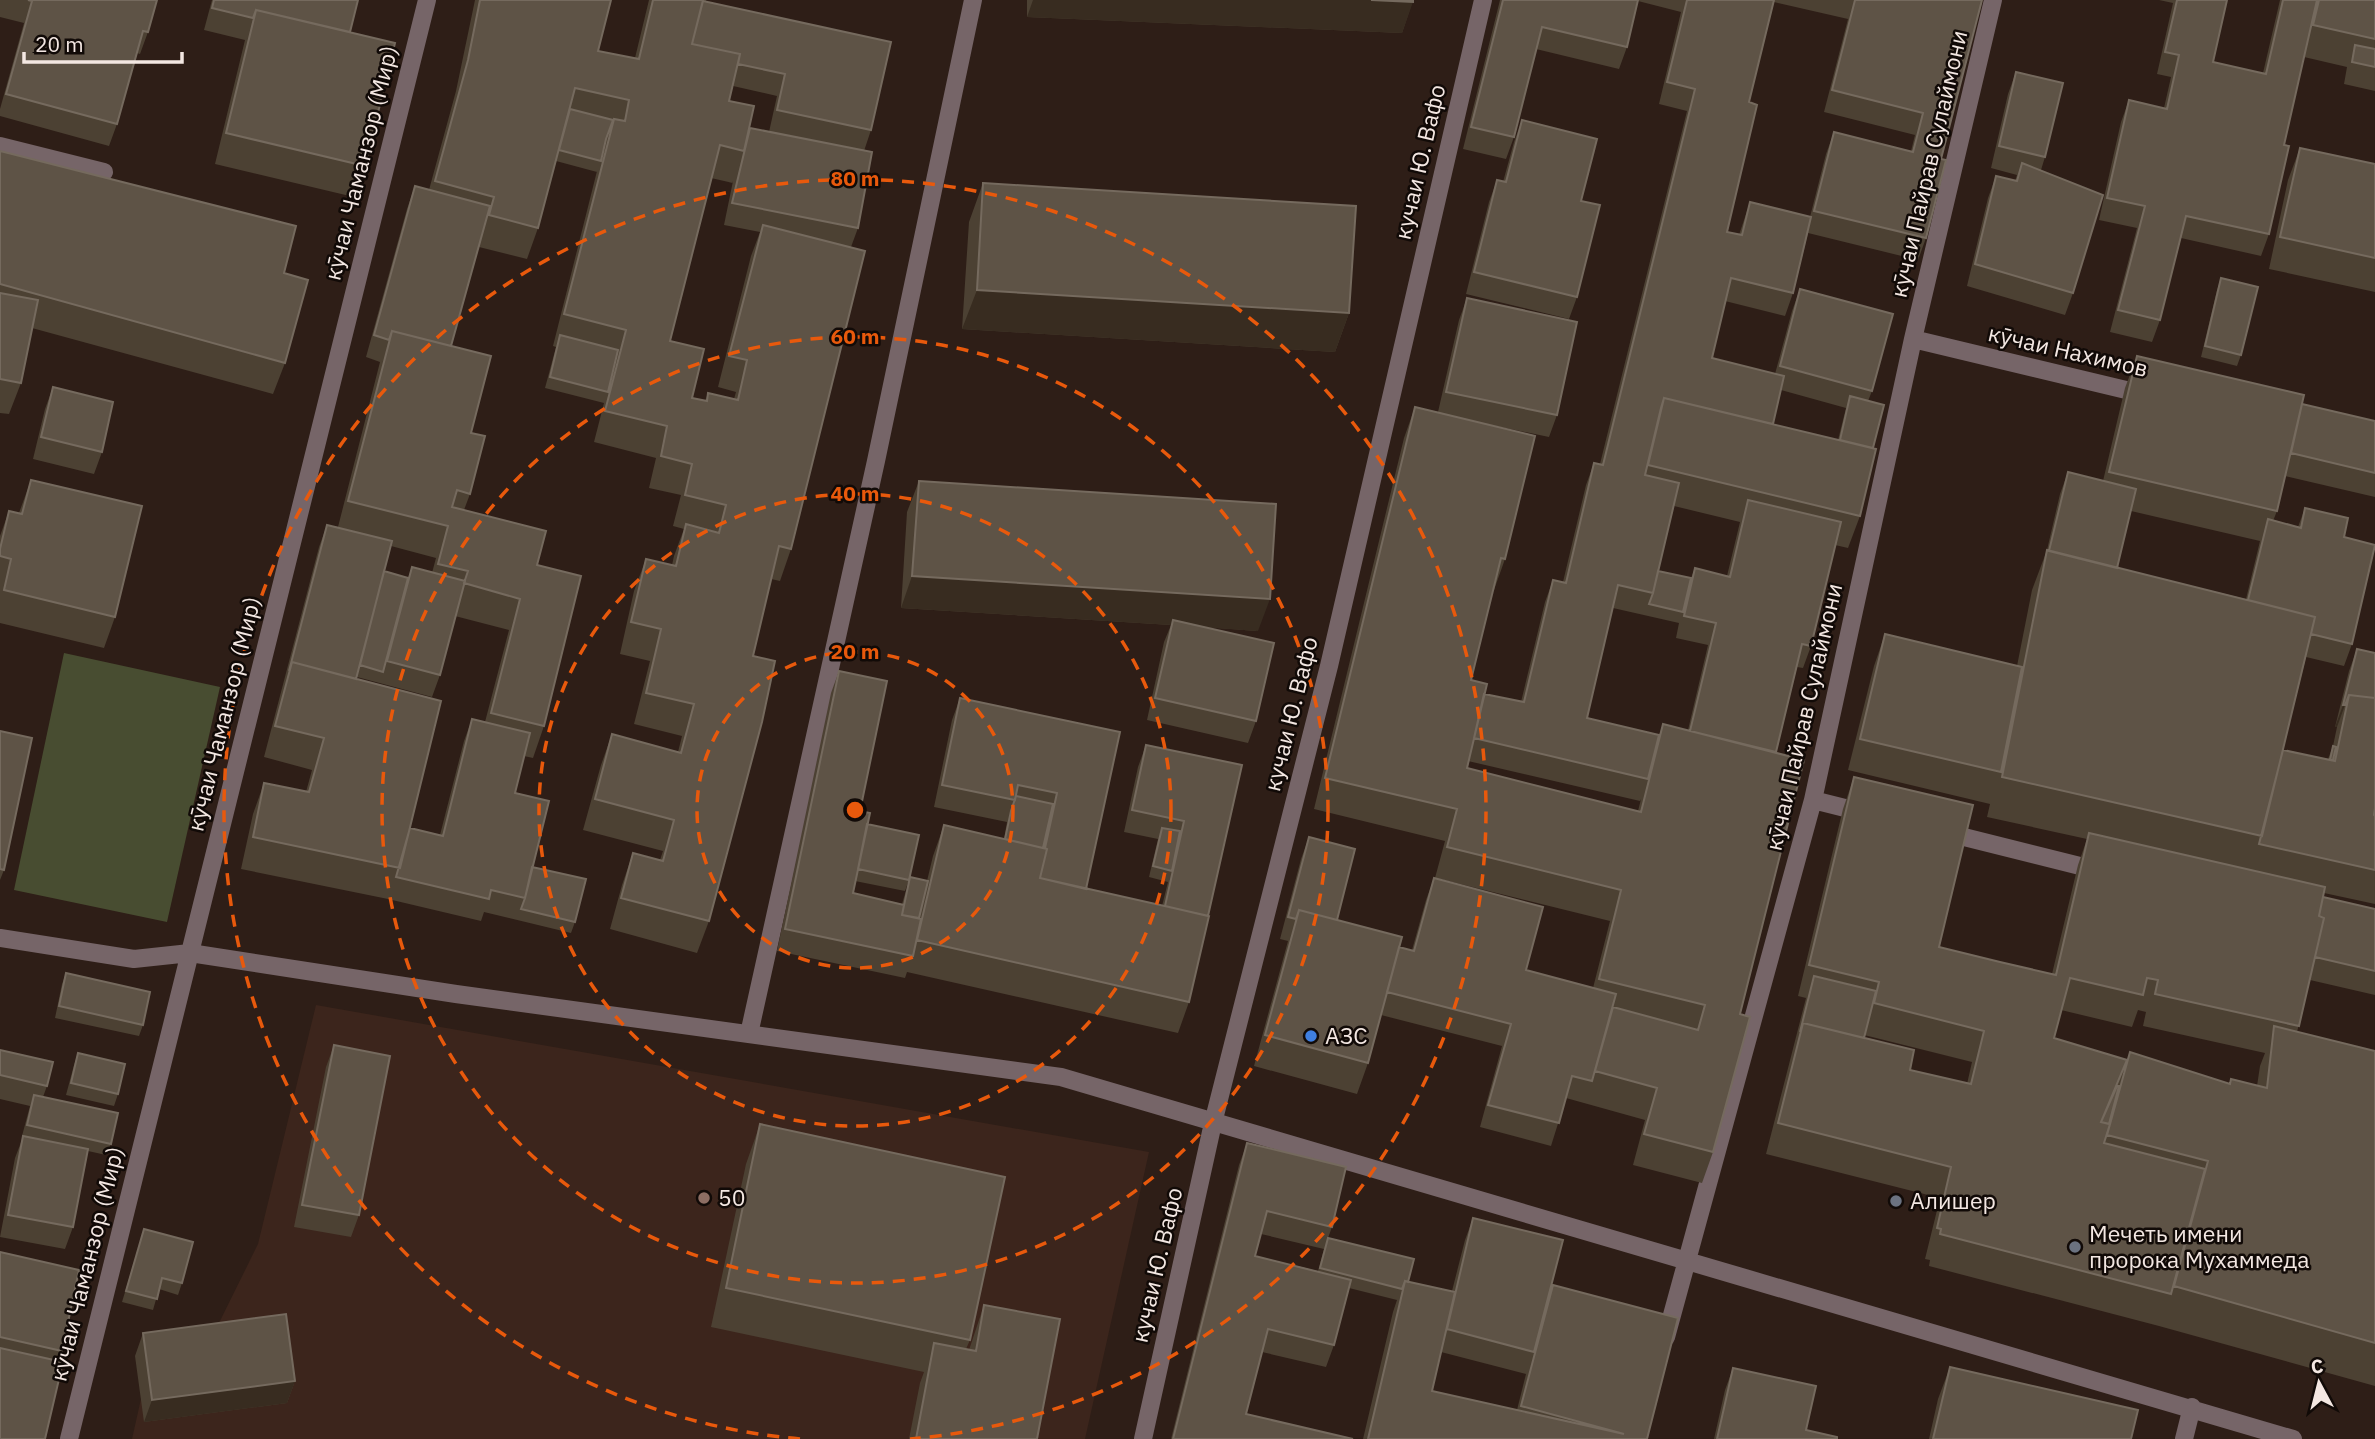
<svg xmlns="http://www.w3.org/2000/svg" width="2375" height="1439" font-family="'IBM Plex Sans',sans-serif">
	<style>
		.built { fill: #3c251c }
		.green { fill: #484d31 }
		.lines { fill: none; stroke-linecap: round; stroke-linejoin: round }
		.lane { stroke: #766568; stroke-width: 18 }
		.street { stroke: #766568; stroke-width: 18 }
		.wall { fill: #4c4133; fill-rule: evenodd }
		.shaded-wall { fill: #382c20 }
		.building { fill: #5e5346; stroke: #756a5e; stroke-width: 2 }
		.ring { fill: none; stroke: #e8590c; stroke-width: 3.5; stroke-dasharray: 12 9 }
		.shop-dot { fill: #3f7fe0; stroke: #110a07; stroke-width: 2.5 }
		.education-dot { fill: #8d6e63; stroke: #110a07; stroke-width: 2.5 }
		.worship-dot { fill: #6b7280; stroke: #110a07; stroke-width: 2.5 }
		.labels { text-anchor: middle; stroke-width: 5; stroke-linejoin: round; paint-order: stroke }
		.street-label { font-size: 23px; fill: #f3e7e2; stroke: #110a07 }
		.poi-label { font-size: 23px; fill: #f3e7e2; stroke: #110a07; text-anchor: start }
		.centre { fill: #e8590c; stroke: #110a07; stroke-width: 3.5 }
		.ring-label { font-size: 21px; text-anchor: middle; font-weight: bold; fill: #e8590c; stroke: #110a07; stroke-width: 5; stroke-linejoin: round; paint-order: stroke }
	</style>
	<rect width="100%" height="100%" fill="#2e1e17"/>
	<path class="built" d="M316,1005L1149,1152L1085,1439H132L155,1336L218,1325L258,1244Z"/>
	<path class="green" d="M64,653L220,687L167,922L14,890Z"/>
	<g class="lines">
		<path class="lane" d="M0,146L104,172"/>
		<path class="street" d="M1913,339L2147,395
			M1813,800L1865,813
			M1944,832L2100,871
			M0,938L134,959L190,953L456,994L1061,1077L2293,1439
			M749,1034L876,461L973,0
			M1666,1337L1813,800L1913,339L1993,0
			M69,1439L427,0
			M1143,1439L1213,1123L1329,666L1483,0
			M2184,1439L2192,1407"/>
	</g>
	<path class="wall" d="M0,0H157L148,32L140,54L137,53L117,124L109,146L0,116V109L24,23L0,17Z
		M212,0H358L350,32L365,166L354,197L215,164L245,40L204,30Z
		M475,0H611L598,51L635,58L649,0H706V2L871,130L864,151L858,228L851,247L791,549L780,581L771,579L753,656L709,921L697,953L610,929L622,885L633,853L660,860L663,851L583,830L601,765L612,734L678,752L682,736L634,724L650,661L620,654L634,591L646,559L672,565L674,556L684,529L673,526L681,495L649,488L656,458L594,442L604,403L545,388L556,347L553,346L597,171V172L556,161L538,228L527,259L479,247L451,346L471,433L470,494L464,510L537,565L544,726L533,758L524,756L515,793L532,867L575,922L571,933L484,912L481,921L388,899L241,869L253,814L264,783L306,792L312,770L264,757L319,547L327,525L338,527L380,362L366,357L407,209L415,186L429,190L456,91ZM733,86L777,96L769,132L750,128L729,101ZM711,178L733,183V181L724,225L760,232L751,256L718,387L736,392L734,399L708,393L705,401L692,398L670,341ZM391,546L436,558L432,573L412,567L408,578L384,571ZM455,616L509,630L485,722L472,719L464,741L440,835L410,828L356,679L357,677L432,697L440,675Z
		M1027,0H1413L1402,33L1027,17Z
		M1500,0H1982L1941,159L1926,238L1918,260L1808,233L1793,293L1785,316L1725,301L1712,358L1775,374L1792,311L1800,289L1872,391L1868,401L1873,448L1860,516L1848,548L1835,545L1811,646L1803,668L1797,667L1776,752L1740,1014L1713,1152L1702,1183L1633,1165L1645,1120L1584,1103L1566,1098L1551,1146L1480,1127L1502,1046L1381,1015L1368,1063L1357,1094L1254,1066L1288,941L1280,939L1301,859L1309,837L1337,920L1399,947L1412,950L1426,900L1434,878H1435L1445,841L1314,809L1404,438L1415,407L1438,412L1459,320L1467,298L1557,415L1549,437L1481,423L1505,559L1494,590H1493L1471,680L1484,694L1521,702L1545,602L1553,580L1563,582L1586,485L1594,463L1600,464L1687,111L1659,104L1681,12L1638,1L1627,47L1619,69L1536,49L1514,137L1506,159L1463,149ZM1774,2L1848,19L1824,112L1915,135L1911,151L1834,132L1826,154L1810,217L1750,202L1739,235L1727,232L1749,102ZM1781,390L1846,408L1838,440L1773,424ZM1674,506L1740,522L1727,576L1695,568L1691,578L1658,571ZM1613,608L1679,623L1676,638L1708,645L1688,730L1663,724L1659,735L1587,718ZM1468,761L1640,801L1641,799L1638,811L1467,768ZM1440,879L1610,921L1593,988L1526,970Z
		M2159,0H2227L2213,62L2263,73L2280,0H2375V91L2344,84L2347,67L2304,57L2284,145L2269,234L2261,256L2181,238L2160,320L2152,342L2110,332L2137,228L2099,220L2121,122L2129,100L2164,108L2171,77L2157,74L2173,3Z
		M2016,72L2045,157L2041,170L2073,293L2065,315L1967,286L1988,198L1996,176L2015,181L2017,175L1991,168L2008,94Z
		M1522,120L1581,201L1577,297L1569,319L1466,294L1489,202L1497,180L1503,182L1514,142Z
		M2300,148L2375,164V292L2269,269L2288,180Z
		M0,151L284,273L285,363L273,394L32,328L21,383L9,414L0,413Z
		M983,183L1349,313L1335,352L962,329L969,222Z
		M2221,278L2241,355L2237,366L2201,357L2217,290Z
		M2137,356L2302,404L2375,421V497L2285,476L2277,511L2273,521L2298,527L2305,508L2344,537L2352,644L2344,666L2306,657L2283,750L2328,759L2333,746L2337,727H2335L2349,671L2357,649L2374,815L2375,816V904L2324,893L2323,897L2375,909V995L2310,980L2297,1032L2375,1051V1386L2159,1326L1929,1266L1930,1260L1925,1259L1940,1198L1766,1154L1806,998L1798,996L1843,809L1854,777L1939,947L2052,974L2078,865L2087,839L1987,817L1990,804L1848,770L1874,666L1885,634L2017,666L2032,590L2047,550L2060,494L2068,472L2103,481L2125,388ZM2131,511L2260,541L2246,599L2117,568ZM2061,1010L2132,1027L2138,1010L2146,1012L2143,1026L2265,1053L2260,1066L2257,1086L2230,1084L2130,1052L2127,1060L2054,1038ZM1864,1035L1972,1062L1967,1084L1910,1070L1864,1038Z
		M53,387L102,452L94,474L33,459L45,409Z
		M31,480L115,617L104,648L0,623V536L9,511L19,513Z
		M919,481L1258,631L1204,627L1256,721L1248,743L1147,720L1164,642L1171,625L901,608L907,512Z
		M839,671L860,811L867,824L909,880L905,891L855,881L853,893L902,904L910,877L927,881L933,856L944,825L1004,839L1007,822L934,807L952,720L960,698L1120,732L1086,889L1162,906L1168,882L1149,877L1158,839L1124,832L1138,767L1146,745L1242,765L1189,1002L1178,1033L907,972L905,978L777,951L831,693Z
		M0,731L4,870L0,880Z
		M66,973L143,1025L139,1036L55,1018L62,984Z
		M334,1045L359,1215L351,1237L294,1227L326,1067Z
		M0,1050L47,1086L43,1097L111,1144L106,1155L88,1151L73,1227L65,1249L0,1237L15,1158L23,1137L22,1136L30,1106L0,1099Z
		M78,1053L118,1094L114,1106L66,1095L74,1065Z
		M760,1124L970,1340L966,1349L969,1350L984,1305L1037,1439H909L920,1383L924,1372L711,1327L746,1164Z
		M1247,1143L1332,1227L1328,1238L1408,1282L1452,1291L1465,1240L1473,1218L1548,1299L1553,1285L1647,1439H1363L1393,1312L1397,1300L1349,1288L1334,1345L1326,1367L1262,1352L1246,1414L1353,1439H1171L1239,1165ZM1261,1234L1324,1249L1318,1271L1255,1256ZM1441,1352L1526,1374L1517,1410L1432,1391Z
		M144,1229L182,1283L178,1295L159,1289L153,1310L122,1302Z
		M0,1252L62,1351L58,1361L0,1439Z
		M143,1333L295,1381L287,1403L144,1422L135,1356Z
		M1950,1367L2131,1439H1929L1938,1399Z
		M1733,1368L1806,1430L1837,1439H1714L1725,1390Z"/>
	<path class="shaded-wall" d="M1033,0H1371L1413,2L1402,33L1027,17Z
		M977,290L1349,313L1335,352L962,329Z
		M912,576L1270,599L1258,631L1171,625L1173,620L1171,625L901,608Z
		M2343,705H2345L2337,727H2335Z
		M295,1381L287,1403L144,1422L152,1400Z"/>
	<path class="building" d="M28,0H157L148,32L143,31L117,124L6,94L32,1Z
		M214,0H358L350,32L256,10L253,18L212,8Z
		M480,0H611L598,51L639,59L653,0H703L692,44L740,54L729,101L754,106L744,151L720,145L670,341L704,349L692,398L707,401L708,393L738,400L747,360L729,356L763,225L865,251L791,549L779,546L753,656L775,661L762,722L709,921L621,898L633,853L663,861L674,820L595,799L612,734L681,753L694,704L646,693L661,629L631,622L646,559L676,566L686,524L719,533L726,505L685,495L692,464L661,456L667,426L605,411L626,330L564,314L614,119L625,121L629,100L575,88L538,228L489,215L494,197L435,181L468,60Z
		M1371,0H1413V2Z
		M1503,0H1638L1627,47L1542,27L1514,137L1471,127Z
		M1687,0H1774L1749,102L1757,105L1727,232L1742,235L1750,202L1811,217L1793,293L1731,278L1712,358L1784,376L1773,424L1664,398L1661,408L1645,475L1679,483L1653,593L1618,585L1587,718L1659,735L1648,779L1474,738L1484,694L1524,702L1553,580L1566,583L1594,463L1603,465L1695,89L1667,82Z
		M1855,0H1982L1941,159L1946,160L1926,238L1814,211L1834,132L1913,152L1923,113L1832,90Z
		M2177,0H2227L2213,62L2266,74L2283,0H2317L2284,145L2289,146L2269,234L2186,216L2160,320L2118,310L2145,206L2107,198L2129,100L2167,109L2179,55L2165,52Z
		M2319,0H2375V39L2313,25Z
		M703,1L891,42L871,130L777,110L785,74L738,64L740,54L692,44Z
		M256,10L395,43L365,166L226,133Z
		M2355,45L2375,49V67L2352,62Z
		M2016,72L2063,83L2045,157L1999,146Z
		M570,109L613,120L606,139L601,161L559,150Z
		M1522,120L1597,139L1581,201L1600,205L1577,297L1474,272L1497,180L1506,182Z
		M750,128L872,152L858,228L732,203Z
		M2300,148L2375,164V258L2280,237Z
		M0,151L296,226L284,273L308,280L285,363L0,284Z
		M2022,163L2103,195L2073,293L1975,264L1996,176L2017,181Z
		M983,183L1356,206L1349,313L977,290Z
		M415,186L490,206L451,346L392,331L389,340L374,335Z
		M2221,278L2258,287L2241,355L2205,346Z
		M1800,289L1893,314L1872,391L1780,366Z
		M0,293L38,300L21,383L0,379Z
		M1467,298L1577,322L1557,415L1446,392Z
		M392,331L491,356L471,433L485,436L470,494L457,490L452,507L546,531L537,565L581,576L544,726L491,713L520,599L464,583L468,571L438,564L448,526L348,501Z
		M560,335L618,350L608,392L550,377Z
		M2137,356L2304,395L2277,511L2109,472Z
		M53,387L113,402L102,452L41,437Z
		M1850,396L1884,405L1873,448L1840,440Z
		M1664,398L1876,449L1860,516L1648,465Z
		M2302,404L2375,421V473L2291,453Z
		M1415,407L1535,436L1505,559L1501,558L1471,680L1487,684L1467,768L1641,812L1663,724L1804,760L1740,1014L1750,1017L1713,1152L1644,1134L1657,1088L1595,1071L1613,1007L1698,1030L1705,1005L1599,979L1621,890L1447,847L1457,809L1325,778Z
		M2068,472L2136,489L2117,568L2049,551Z
		M31,480L142,506L115,617L4,590L11,559L0,556V549L9,511L22,514Z
		M919,481L1276,504L1270,599L912,576Z
		M1748,500L1841,522L1811,646L1802,644L1776,752L1690,731L1716,623L1684,616L1695,568L1730,577Z
		M2305,508L2348,518L2344,537L2375,545L2352,644L2311,634L2315,617L2248,600L2268,519L2301,528Z
		M327,525L392,541L356,679L292,662L289,671Z
		M2047,550L2315,617L2262,836L2002,777Z
		M412,567L465,581L440,675L387,661Z
		M384,571L408,578L383,672L360,665Z
		M1658,571L1691,578L1683,612L1649,604L1653,593Z
		M1173,620L1274,643L1256,721L1155,698Z
		M1885,634L2022,667L2001,772L1860,739Z
		M2357,649L2375,653V698L2349,695L2345,705H2343Z
		M292,662L441,701L400,868L253,837L264,783L309,792L324,738L275,726Z
		M839,671L887,681L860,811L870,813L853,893L904,905L902,915L921,919L913,956L785,929Z
		M2349,695L2375,698V808L2374,815L2375,816V870L2259,844L2283,750L2335,761Z
		M960,698L1120,732L1086,889L1040,878L1047,849L1045,848L1057,793L1018,785L1015,800L942,785Z
		M472,719L530,733L515,793L549,801L525,898L491,890L489,899L396,877L410,828L443,836Z
		M0,731L32,738L4,870L0,869Z
		M1146,745L1242,765L1208,916L1165,906L1184,821L1132,810Z
		M2333,746L2336,747L2333,760H2330Z
		M1854,777L1973,805L1939,947L2000,962L2056,975L2089,833L2325,887L2319,916L2324,918L2299,1026L2155,994L2158,980L2147,978L2143,995L2070,978L2054,1038L2127,1060L2101,1122L2110,1124L2104,1143L2205,1169L2171,1294L1940,1234L1941,1229L1937,1228L1951,1167L1778,1123L1803,1023L1914,1050L1910,1070L1971,1084L1984,1031L1874,1003L1879,982L1809,965Z
		M1016,796L1053,804L1043,848L1005,839L1011,811Z
		M867,824L919,835L909,880L858,869Z
		M944,825L1047,849L1040,878L1209,916L1189,1002L917,940Z
		M1162,828L1180,831L1172,871L1153,866Z
		M1309,837L1355,849L1337,920L1299,910L1296,919L1288,917Z
		M532,867L586,879L575,922L521,909L525,898Z
		M910,877L928,881L919,918L902,915Z
		M1434,878L1543,907L1526,970L1616,994L1592,1081L1572,1076L1559,1123L1488,1105L1511,1024L1387,992L1399,947L1414,951Z
		M2323,897L2375,909V971L2315,957L2324,918L2319,916Z
		M1299,910L1402,937L1368,1063L1265,1035Z
		M66,973L150,992L143,1025L59,1006Z
		M1814,976L1876,991L1864,1038L1803,1023L1800,1032Z
		M2274,1026L2375,1051V1343L2174,1286L2208,1161L2107,1135L2130,1052L2230,1084L2231,1079L2267,1088Z
		M334,1045L390,1056L359,1215L302,1205Z
		M0,1050L53,1062L47,1086L0,1075Z
		M78,1053L125,1064L118,1094L71,1083Z
		M2117,1086H2119L2109,1124L2101,1122Z
		M34,1095L118,1113L111,1144L27,1125Z
		M760,1124L1005,1177L970,1340L726,1288Z
		M23,1136L88,1149L73,1227L8,1215Z
		M1247,1143L1346,1167L1332,1227L1267,1211L1255,1256L1351,1280L1334,1345L1268,1329L1246,1414L1353,1439H1173Z
		M1473,1218L1563,1240L1534,1352L1447,1329Z
		M144,1229L193,1242L182,1283L162,1278L157,1299L126,1291Z
		M1328,1238L1414,1259L1408,1282L1405,1281L1402,1289L1320,1268Z
		M0,1252L79,1270L62,1351L0,1337Z
		M1405,1281L1455,1292L1432,1391L1624,1434L1521,1406L1553,1285L1678,1318L1647,1439H1368Z
		M984,1305L1060,1319L1037,1439H916L934,1343L976,1351Z
		M286,1314L295,1381L152,1400L143,1333Z
		M0,1348L63,1362L45,1439H0Z
		M1950,1367L2138,1410L2131,1439H1933Z
		M1733,1368L1816,1386L1806,1430L1837,1437V1439H1717Z"/>
	<g class="ring">
		<circle cx="855" cy="810" r="158"/>
		<circle cx="855" cy="810" r="316"/>
		<circle cx="855" cy="810" r="473"/>
		<path d="M800 1439A631 631 0 1 1 910 1439"/>
	</g>
	<circle class="shop-dot" cx="1311" cy="1036" r="7"/>
	<circle class="education-dot" cx="704" cy="1198" r="7"/>
	<g class="worship-dot">
		<circle cx="1896" cy="1201" r="7"/>
		<circle cx="2075" cy="1247" r="7"/>
	</g>
	<g class="labels">
		<g class="street-label">
			<text transform="translate(1420 162) rotate(-77)" y="8">кучаи Ю. Вафо</text>
			<text transform="translate(361 163) rotate(-76)" y="8">кӯчаи Чаманзор (Мир)</text>
			<text transform="translate(1929 164) rotate(-77)" y="8">кӯчаи Пайрав Сулаймони</text>
			<text transform="translate(2068 351) rotate(13)" y="8">кӯчаи Нахимов</text>
			<text transform="translate(224 714) rotate(-76)" y="8">кӯчаи Чаманзор (Мир)</text>
			<text transform="translate(1291 714) rotate(-76)" y="8">кучаи Ю. Вафо</text>
			<text transform="translate(1804 717) rotate(-77)" y="8">кӯчаи Пайрав Сулаймони</text>
			<text transform="translate(87 1264) rotate(-76)" y="8">кӯчаи Чаманзор (Мир)</text>
			<text transform="translate(1157 1265) rotate(-77)" y="8">кучаи Ю. Вафо</text>
		</g>
		<g class="poi-label">
			<text x="1325" y="1044">АЗС</text>
			<text x="718" y="1206">50</text>
			<text x="1910" y="1209">Алишер</text>
			<text x="2089" y="1242">Мечеть имени<tspan x="2089" dy="26">пророка Мухаммеда</tspan></text>
		</g>
	</g>
	<circle cx="855" cy="810" r="10" class="centre"/>
	<g class="ring-label">
		<text x="855" y="186">80 m</text>
		<text x="855" y="344">60 m</text>
		<text x="855" y="501">40 m</text>
		<text x="855" y="659">20 m</text>
	</g>
	<g transform="translate(2319 1383) rotate(353)" stroke="#110a07" stroke-width="5" paint-order="stroke">
	<path d="M0-5L12 26L0 18L-12 26Z" fill="#f3e7e2"/>
	<text y="-10" font-size="19" font-weight="bold" text-anchor="middle" fill="#f3e7e2">С</text>
	</g>
	<path d="M24 52v10h158v-10" fill="none" stroke="#f3e7e2" stroke-width="3.5"/>
	<text x="35" y="52" font-size="21" fill="#f3e7e2" stroke="#110a07" stroke-width="5" paint-order="stroke">20 m</text>
</svg>
